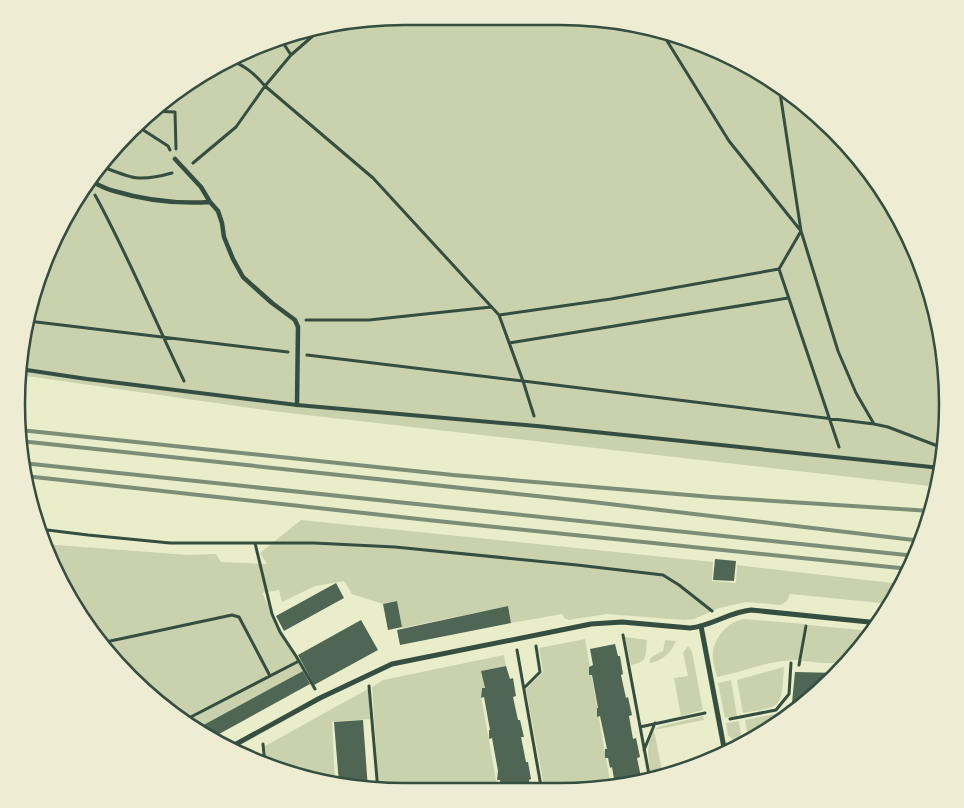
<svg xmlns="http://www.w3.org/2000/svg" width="964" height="808" font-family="Quicksand,sans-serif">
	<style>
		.green { fill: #cad2ad }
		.building { fill: #4f6655 }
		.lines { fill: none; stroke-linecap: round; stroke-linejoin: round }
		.path { stroke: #344e41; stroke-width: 3 }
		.service { stroke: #344e41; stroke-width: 4 }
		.pedestrian { stroke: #344e41; stroke-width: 4.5 }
		.minor { stroke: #344e41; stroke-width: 5 }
		.rail { stroke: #7c8e77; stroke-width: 4 }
		.rim { fill: none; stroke: #344e41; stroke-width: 2.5 }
	</style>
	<rect width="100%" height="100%" fill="#e9edc9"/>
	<path class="green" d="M404,16L610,20L731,56L796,96L851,148L918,256L940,329L948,404L940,480L938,487L272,411L20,375V354L46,256L82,188L149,112L232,56L304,29Z
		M301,520L713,562L712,581L736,583L737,565L901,584L891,604L790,594L787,601L781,605L746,602L719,608L694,619L684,620L607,614L569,620L564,618L562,614L511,623L508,606L402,628L397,601L383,604L352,594L344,581L315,586L282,602L279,590L262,593L303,671L196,729L130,678L81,619L46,552L44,544L188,555L216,554L221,562L267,564L260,553Z
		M744,619L805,624L799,660C771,659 744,672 717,677C715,669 712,660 713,653C714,637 729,621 744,619Z
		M808,625L861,630C860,636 860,642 859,647C852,670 819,662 802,661Z
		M625,637L647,640C645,657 649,661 631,665Z
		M585,639L611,787L545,792L526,689L543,672L539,648Z
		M665,640L676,641C670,654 663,660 650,663V659L653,656L663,651Z
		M688,646L692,652L703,710L681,716L674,678L688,676L683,653Z
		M504,655L506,666L481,671L485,688H482L481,696L498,791H379L372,687L383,680Z
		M784,667C781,708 784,706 743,713L737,680Z
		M731,680L737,716L725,718L718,683Z
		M368,689L370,719L332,722L335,782L280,771L267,766L265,746Z
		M775,714L777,725L749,741L745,720Z
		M703,716L704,720L654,730L663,776L652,779C649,763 643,740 658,727Z
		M739,721L742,744L739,746L728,735L726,723Z"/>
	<path class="building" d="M715,559L736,561L734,581L713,580Z
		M336,583L344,598L284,631L276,616Z
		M397,601L402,627L388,630L383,604Z
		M508,606L511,623L400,645L397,630Z
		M361,620L378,650L314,685L298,655Z
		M615,644L618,656H620L623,674L621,675L626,698L628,697L632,715L629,716L633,739L636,738L640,757L637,758L641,777L628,779L629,782L615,785L612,767L610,768L608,758H605V749H607L600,716L597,717V708H598L592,675H589V667L593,665L590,649Z
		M506,666L510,679L513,678L516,696L513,697L518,720H520L524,737H521L526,762H528L531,779L529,780L530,792L505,791L504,789L501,790L500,780H497L498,771L492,738L489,739V730H490L484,697L481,698L482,688H485L481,671Z
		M303,671L310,684L210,739L196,729Z
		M795,672L838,673L781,721L780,714L791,713Z
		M363,720L368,789L339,783L334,722Z"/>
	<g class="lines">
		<path class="path" d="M664,36L729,141L801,231L838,351L856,393L874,424
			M280,38L291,55
			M228,59C244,65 254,73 265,86L373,178L499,315L523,381L307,355
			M779,86L801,231L779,269L839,447
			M151,111L175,112L176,149
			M137,126L168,146L170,150
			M193,163L236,127L265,86L291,55L323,27
			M101,166C132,179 140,182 172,173
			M95,195C128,255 154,319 184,381
			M499,315L611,299L779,269
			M306,320H369L491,307
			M28,321L288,352
			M509,343L788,298
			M534,416L523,381L874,424L888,427L943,448
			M39,529L88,535L170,543H314L395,547L577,565L663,575L679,585L712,611
			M255,543L272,614L280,632L296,656L315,689
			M623,635L650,780
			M101,643L232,615L239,617L270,676
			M861,645L862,640L865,641
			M517,650L542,792
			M799,665L806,626
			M369,686L378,791
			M524,688L540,672L536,646
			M730,719L776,710L789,694L791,663
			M185,720L299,661
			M640,727L705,713
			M263,744L265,764
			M644,750L655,723"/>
		<path class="service" d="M20,369L87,379L297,405L537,426L941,468"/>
		<path class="pedestrian" d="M89,180C97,184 105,189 114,191C144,200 179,204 210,202L201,187L175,159
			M210,202L218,211L222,223L224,237L233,259L243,277L272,303L295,320L298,327L297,405"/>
		<path class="minor" d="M701,626L725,753
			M229,748L320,698L392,664L591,624L622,622L690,628C712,626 729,612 751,610L879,623"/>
		<path class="rail" d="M20,430L453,475L712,497L931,511
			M20,441L584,501L922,541
			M22,463L916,556
			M25,476L437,521L910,569"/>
	</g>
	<path d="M0 0H964V808H0ZM404 25H560A379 379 0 0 1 939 404V404A379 379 0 0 1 560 783H404A379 379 0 0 1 25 404V404A379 379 0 0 1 404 25Z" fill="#eeecd3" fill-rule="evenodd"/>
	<path class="rim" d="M404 25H560A379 379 0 0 1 939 404V404A379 379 0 0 1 560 783H404A379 379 0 0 1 25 404V404A379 379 0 0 1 404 25Z"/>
</svg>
